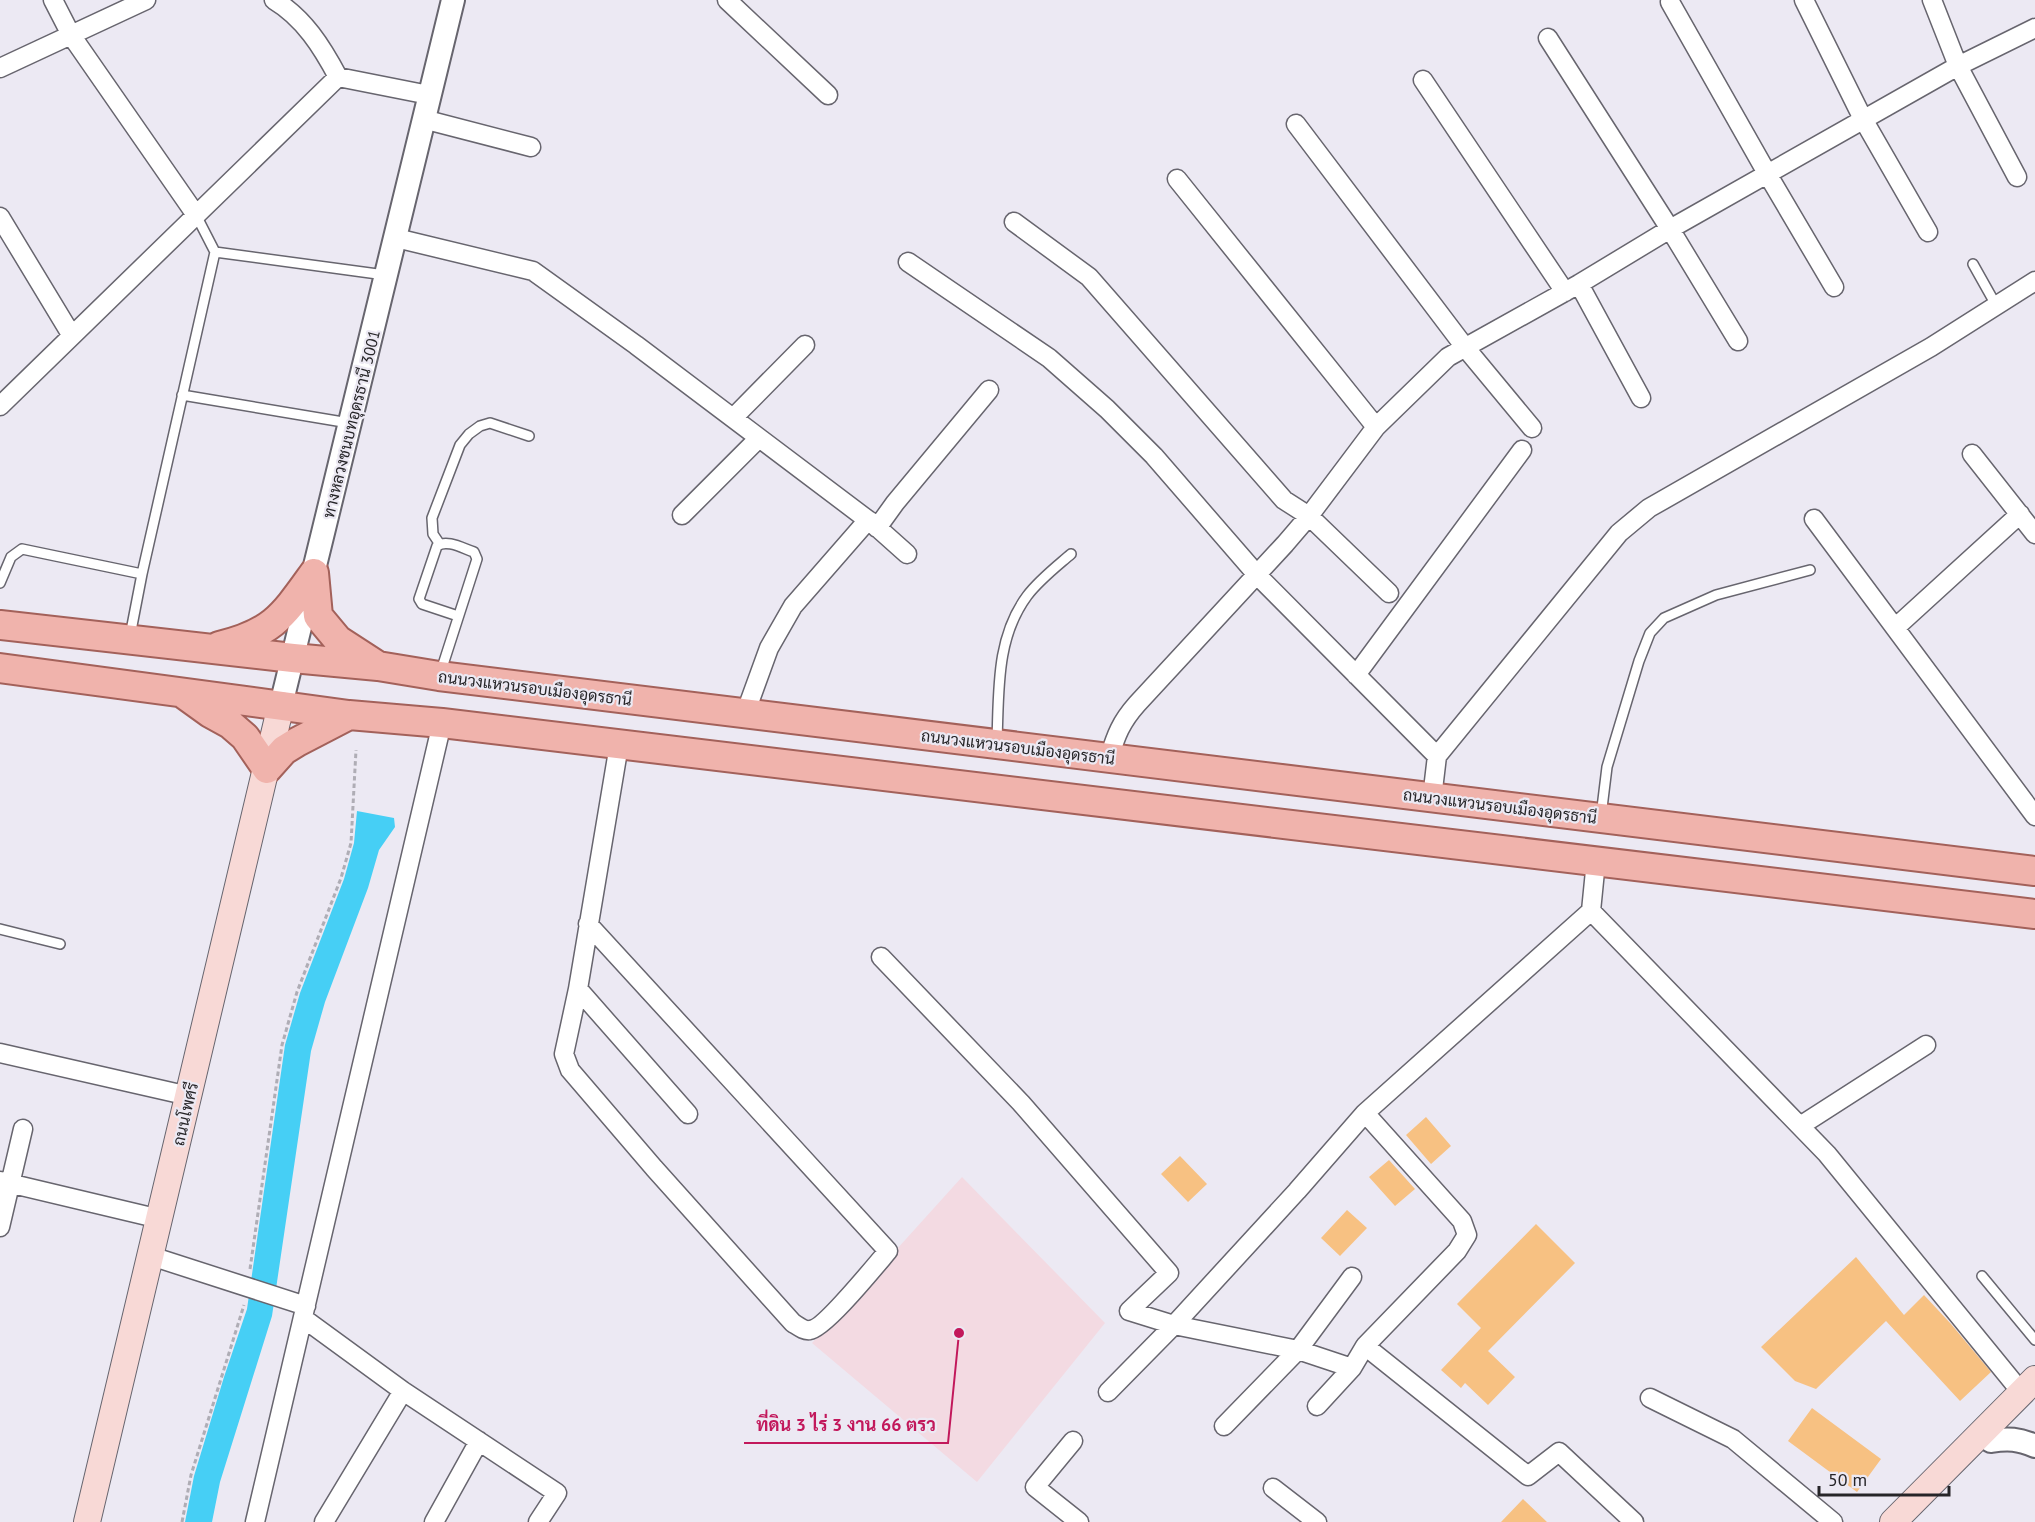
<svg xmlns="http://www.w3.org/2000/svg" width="2035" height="1522" font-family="'PT Sans',Sarabun,sans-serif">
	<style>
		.commercial { fill: #f3dae2 }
		.water { fill: #46cff5 }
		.building { fill: #f7c182 }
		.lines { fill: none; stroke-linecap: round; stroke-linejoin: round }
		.service-casing { stroke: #67656e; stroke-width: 12 }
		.minor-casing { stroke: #67656e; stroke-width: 21 }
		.tertiary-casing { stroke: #67656e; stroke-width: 26 }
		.secondary-casing { stroke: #67656e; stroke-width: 28 }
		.primary-casing { stroke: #a3615a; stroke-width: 32 }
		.path { stroke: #afadb5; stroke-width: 3; stroke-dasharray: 4.5 3; stroke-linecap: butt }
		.service { stroke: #fff; stroke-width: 9 }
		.minor { stroke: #fff; stroke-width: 18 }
		.tertiary { stroke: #fff; stroke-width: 22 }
		.secondary { stroke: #f8d9d6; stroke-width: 26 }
		.primary { stroke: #f0b3ac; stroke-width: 28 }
		.labels { text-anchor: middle; stroke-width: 4.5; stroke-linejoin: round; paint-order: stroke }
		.street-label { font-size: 16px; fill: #262528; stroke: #ece9f3 }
		.leader { fill: none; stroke: #c2185b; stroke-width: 2 }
		.callout-dot { fill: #c2185b; stroke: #ece9f3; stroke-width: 2 }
		.callout-label { font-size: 18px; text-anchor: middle; font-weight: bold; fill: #c2185b; stroke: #ece9f3; stroke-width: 4.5; stroke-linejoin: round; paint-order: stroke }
	</style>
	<rect width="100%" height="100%" fill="#ece9f3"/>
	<path class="commercial" d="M962,1177L1105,1323L977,1482L812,1343Z"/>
	<path class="water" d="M357,811L394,818L395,827L379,850L368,888L325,1002L311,1051L272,1316L220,1482L212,1522H185L194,1476L224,1377L247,1309L285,1045L300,993L344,879L354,843Z"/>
	<path class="building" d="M1426,1117L1451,1146L1431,1164L1406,1135Z
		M1180,1156L1207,1184L1188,1202L1161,1174Z
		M1389,1160L1415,1189L1395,1206L1369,1177Z
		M1347,1210L1367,1228L1340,1256L1321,1238Z
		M1536,1224L1575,1263L1488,1351L1515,1377L1488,1405L1465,1383L1461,1388L1441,1370L1481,1328L1457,1304Z
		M1856,1257L1904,1315L1924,1295L1951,1324L1991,1372L1960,1401L1886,1321L1816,1389L1795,1381L1761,1347Z
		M1812,1408L1881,1459L1857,1492L1788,1441Z
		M1523,1499L1547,1522H1501Z"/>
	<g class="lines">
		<defs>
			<path id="service" d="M196,215L215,252L385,275
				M1973,264L1996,305
				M182,395L349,423
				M439,543L433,534L432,518L460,445L469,434L480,426L490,423L529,436
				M0,583L11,557L22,549L142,574
				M130,636L142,574L215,252
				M440,674L477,559L474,552C462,548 447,539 437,546L419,599L422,604L458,616
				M997,740C999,690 996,638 1027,596C1039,580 1056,567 1071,554
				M1601,816L1607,767L1639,661L1650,633L1664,618L1716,595L1810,570
				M0,929L60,944
				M1982,1276L2035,1340"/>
			<path id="minor" d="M53,0L71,35L196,215
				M274,0C304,18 322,47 338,77
				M727,0L828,95
				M1804,0L1863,119L1928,232
				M1932,0L1958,66L2017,177
				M1670,2L1768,175L1834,287
				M1548,38L1670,229L1738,341
				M0,68L146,0
				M1423,80L1565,292
				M423,119L531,147
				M1296,124L1464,346L1532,428
				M1177,179L1376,427
				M0,217L72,336
				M1014,222L1089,277L1284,500L1309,516L1389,593
				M396,238L533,271L636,345L868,520L793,606L769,648L745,714
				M908,262L1049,358L1107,409L1154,456L1258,576L1437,756
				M1579,284L1641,398
				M0,406L338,77L429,95
				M733,418L805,345
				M1972,454L2035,534
				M682,515L759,438
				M1814,519L2035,816
				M870,521L907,554
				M877,528L895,503L989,390
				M1895,628L2020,514
				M1356,675L1522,450
				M1109,758C1116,735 1121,722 1137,704L1285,544L1309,516L1376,427L1448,357L1579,284L1670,229L1958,66L2035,28
				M1432,798L1437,756L1619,533L1649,508L1931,347L2035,281
				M1596,861L1591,911L1827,1154L2022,1393
				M588,924L888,1251C876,1265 824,1329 810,1330C804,1331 798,1326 793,1323L654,1168L570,1070L564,1054L578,989L619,745
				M881,957L1021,1103L1169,1273L1129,1311L1174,1325L1298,1350L1352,1368
				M578,989L688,1114
				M0,1053L189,1096
				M1365,1113L1462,1221L1467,1235L1457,1251L1365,1346
				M1800,1126L1926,1045
				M0,1181L160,1219
				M0,1227L23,1129
				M151,1256L306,1306
				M303,1318L403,1391L557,1493L538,1522
				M1108,1392L1174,1325L1297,1191L1365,1113L1591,911
				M1650,1398L1733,1439L1833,1522
				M1317,1406L1352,1368L1365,1346L1528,1476L1559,1452L1634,1522
				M1224,1426L1298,1350L1352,1277
				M1073,1441L1035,1487L1079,1522
				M1273,1488L1317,1522
				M255,1522L442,723
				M324,1522L403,1391
				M434,1522L479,1441"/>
			<path id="tertiary" d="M281,705L453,0
				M1991,1441C2008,1438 2019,1439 2035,1446"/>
			<path id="secondary" d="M87,1522L281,705
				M1893,1522L2035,1379"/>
			<path id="primary" d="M314,573L318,616L338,640L375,664
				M0,625L293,658L378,666L439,676L2035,871
				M219,646C273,633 283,616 314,573
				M0,668L349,715L442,723L2035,914
				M185,695L210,713L230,724L245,737L267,769L284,750L297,742L349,715"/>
		</defs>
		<use href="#service" class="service-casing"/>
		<use href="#minor" class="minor-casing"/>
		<use href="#tertiary" class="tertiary-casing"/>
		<use href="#secondary" class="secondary-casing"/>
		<use href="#primary" class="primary-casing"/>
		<path class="path" d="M250,1269L282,1045L297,992L341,878L351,843L356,750
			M182,1522L191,1475L244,1305"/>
		<use href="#service" class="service"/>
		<use href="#minor" class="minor"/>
		<use href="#tertiary" class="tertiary"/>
		<use href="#secondary" class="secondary"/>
		<use href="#primary" class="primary"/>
	</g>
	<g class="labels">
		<g class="street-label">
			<text transform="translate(351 424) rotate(-76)" y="6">ทางหลวงชนบทอุดรธานี 3001</text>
			<text transform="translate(535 688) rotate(7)" y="6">ถนนวงแหวนรอบเมืองอุดรธานี</text>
			<text transform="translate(1018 747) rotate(7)" y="6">ถนนวงแหวนรอบเมืองอุดรธานี</text>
			<text transform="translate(1500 806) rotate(7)" y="6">ถนนวงแหวนรอบเมืองอุดรธานี</text>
			<text transform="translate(185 1114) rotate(-77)" y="6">ถนนโพศรี</text>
		</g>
	</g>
	<path class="leader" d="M959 1333L948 1443H744"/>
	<circle class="callout-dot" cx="959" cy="1333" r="6"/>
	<g class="callout-label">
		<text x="846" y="1431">ที่ดิน 3 ไร่ 3 งาน 66 ตรว</text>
	</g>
	<path d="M1819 1486v9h130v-9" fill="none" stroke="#262528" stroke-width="3"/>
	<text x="1828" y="1486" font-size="18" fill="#262528" stroke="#ece9f3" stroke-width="4.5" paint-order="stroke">50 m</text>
</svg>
